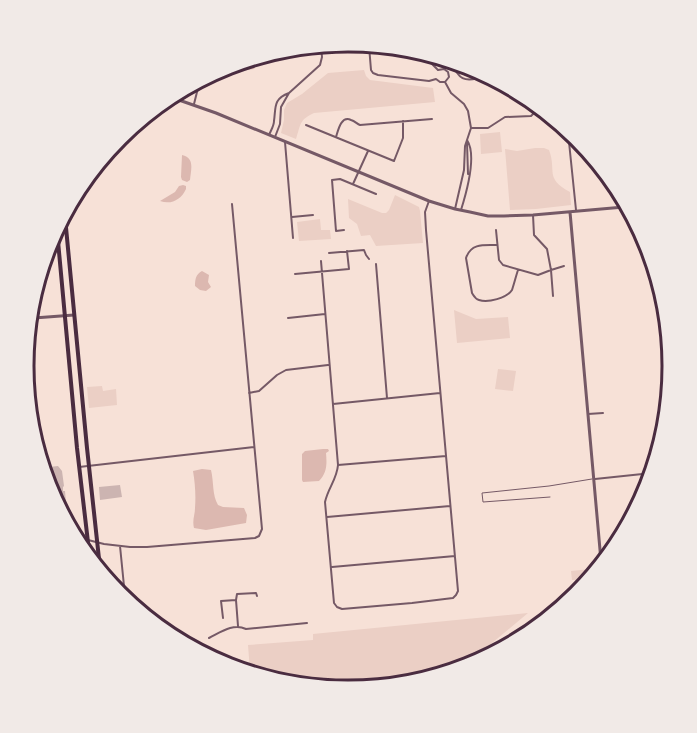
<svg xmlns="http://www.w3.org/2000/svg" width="697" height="733" font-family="Cabin,sans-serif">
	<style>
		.green { fill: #ebcfc5 }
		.water { fill: #dcb8b0 }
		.building { fill: #ccb4b1 }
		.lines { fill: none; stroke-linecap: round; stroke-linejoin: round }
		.service { stroke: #755966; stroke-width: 1 }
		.minor { stroke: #755966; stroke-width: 2 }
		.tertiary { stroke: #755966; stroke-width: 3 }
		.primary { stroke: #4a2c40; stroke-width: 4 }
		.rim { fill: none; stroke: #4a2c40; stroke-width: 3 }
	</style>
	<rect width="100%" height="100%" fill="#f7e1d7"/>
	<path class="green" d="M364,70L366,76L370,80L433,88L435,102L314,113C299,120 301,124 296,139L281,133L284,120V110L287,103L302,94L328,73Z
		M500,132L502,152L481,154L480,134Z
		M535,148H544L549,150C557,171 544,178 570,192L571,205L536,209L510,210L505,149L517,151Z
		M395,195L419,207L420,211L423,243L376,246L370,235L361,236L357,224L349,218L348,199L382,213H386L389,210Z
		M320,219L321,230H330L331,239L299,241L297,222Z
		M454,310L476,319L508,317L510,338L457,343Z
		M498,369L516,371L513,391L495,389Z
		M102,386L103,391L116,389L117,405L89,408L87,387Z
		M591,569V576L589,579L572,580L571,571Z
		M528,613L462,668L348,691L250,671L248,645L313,640V634Z"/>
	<path class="water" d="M256,61L255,67L254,69L239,71H229L221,73L225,67Z
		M182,155C195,158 191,169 190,180L187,182L182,180L181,177Z
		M183,185L186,186V189C181,200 171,205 160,201L175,192L179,186Z
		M202,271L209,275L208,282L211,287L206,291L200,290L195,286C195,279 196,274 202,271Z
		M323,449H328L329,451L326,453C327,464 327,473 319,481L303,482L302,480V454L305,451Z
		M202,469L211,470C214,482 212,495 218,505L223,507L244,508L247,515L246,523L206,530L194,528C192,520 195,515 195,508C196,495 195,483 193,471Z"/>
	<path class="building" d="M58,466L62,471L64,486L63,487V491H65L66,503L65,504V506H66L68,519L52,496L49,467Z
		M120,485L122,497L100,500L99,487Z"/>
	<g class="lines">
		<path class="service" d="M550,497L483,502L482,493L549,486L592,479"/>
		<path class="minor" d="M369,46L371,70L373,73L378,75L429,81L436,79L440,82H445L451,93L464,104L468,111L471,128L465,146L464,170L455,209
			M429,58L431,63L438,70
			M448,62C453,66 454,69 458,74C464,83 477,79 486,75
			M438,70L444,69L448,72L449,77L445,82
			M194,104L199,84
			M306,125L394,161L403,138V121
			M471,128H488L505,117L531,116L533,114L534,107
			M269,135C271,130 274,126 274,121C276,107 273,99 289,93L320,65L322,57L321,47
			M275,137L280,124L281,107L289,93
			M336,137C338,131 341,115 351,120C355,121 357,124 360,125L432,119
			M285,142L293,238
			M569,142L576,210
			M467,143L468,174
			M589,153V156H591
			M353,184L368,151
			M461,210C466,194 477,155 467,140
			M292,217L313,215
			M344,230L336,231L332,180L340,179L376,194
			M496,230L499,260L503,265L538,275L551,270L547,249L534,235L533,215
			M497,245C484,245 471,243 466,258L472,293C474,296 475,299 479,300C488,303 507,298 512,290C514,284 516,276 518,270
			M329,253L364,250L366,255L369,259
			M321,261L338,465C337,479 328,488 325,502L334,603L337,607L342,609L412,603L453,598L456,595L458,591L426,230L425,212L429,201
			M376,264L387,398
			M295,274L349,269L347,251
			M553,296L551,270L564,266
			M288,318L325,314
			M249,393L259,391L277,375L286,370L328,365
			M333,404L440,393
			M588,414L603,413
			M338,465L446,456
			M79,467L254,447
			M595,479L652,473
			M327,517L450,506
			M80,538L104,544L130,547H147L255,538L259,536L262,529L232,204
			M120,546L124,586
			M332,567L455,556
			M236,600L237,594L256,593L257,596
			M223,618L221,601L236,600L238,626
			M209,638C221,632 233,623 246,629L307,623"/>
		<path class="tertiary" d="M176,99L216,113L429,201L455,209L470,212L488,216H504L533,215L624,207
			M570,212L601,561
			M34,318L74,315"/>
		<path class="primary" d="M65,217L87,448L100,568
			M57,230L77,448L89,551"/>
	</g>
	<path d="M0 0H697V733H0ZM34 366a314 314 0 1 1 628 0a314 314 0 1 1-628 0Z" fill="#f1eae7" fill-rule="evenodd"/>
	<path class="rim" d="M34 366a314 314 0 1 1 628 0a314 314 0 1 1-628 0Z"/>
</svg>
